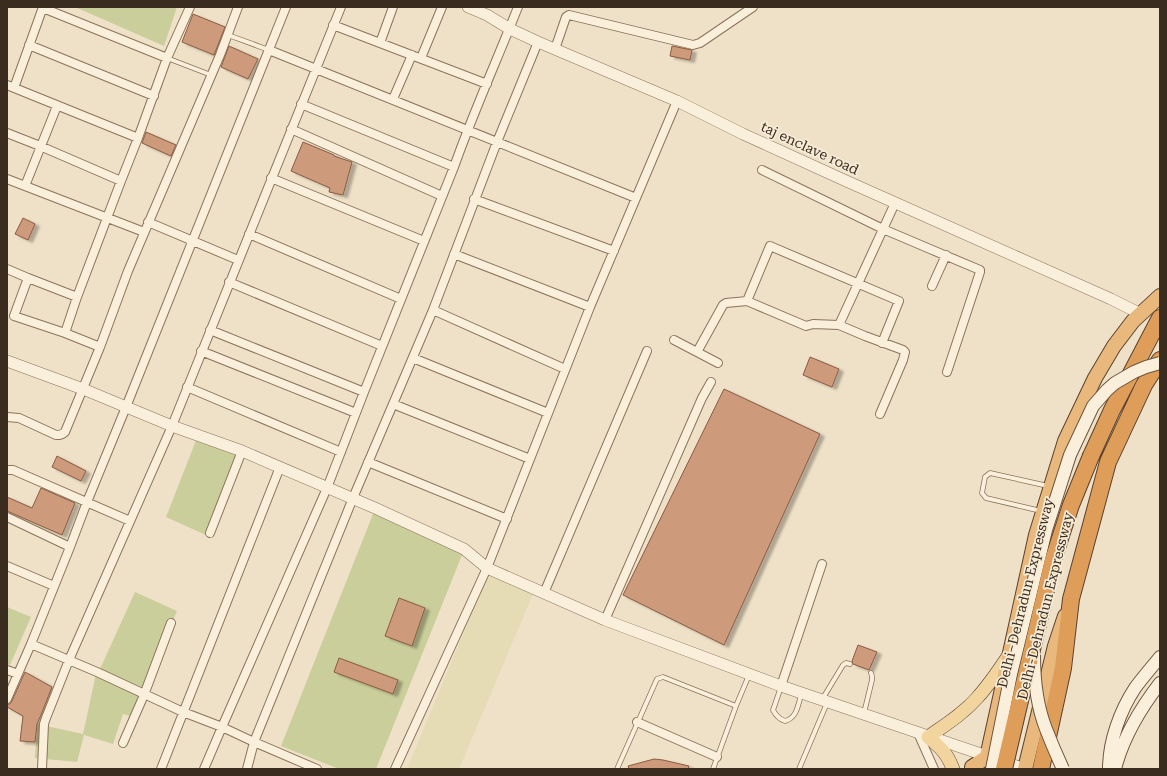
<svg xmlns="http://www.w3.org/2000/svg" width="1167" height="776" font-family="'Roboto Serif',serif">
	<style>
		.farmland { fill: #e5dbb4 }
		.green { fill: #cace9a }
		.building { fill: #cd9a7c; stroke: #8a5b41; filter: url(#shadow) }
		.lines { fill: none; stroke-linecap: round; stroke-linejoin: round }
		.service-casing { stroke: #8b735c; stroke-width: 5.5 }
		.minor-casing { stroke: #8b735c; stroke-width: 10 }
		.tertiary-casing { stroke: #8b735c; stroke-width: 12 }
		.secondary-casing { stroke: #6d543f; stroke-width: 14 }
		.primary-casing { stroke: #594130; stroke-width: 14 }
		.trunk-casing { stroke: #594130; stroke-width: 16 }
		.motorway-casing { stroke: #594130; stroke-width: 18 }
		.service { stroke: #f9efda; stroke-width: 4 }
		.minor { stroke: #f9efda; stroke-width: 8 }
		.tertiary { stroke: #f9efda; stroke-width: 11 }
		.secondary { stroke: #f9efda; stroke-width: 12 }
		.primary { stroke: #f2d49f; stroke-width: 13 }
		.trunk { stroke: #e8b87c; stroke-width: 14 }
		.motorway { stroke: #de9d58; stroke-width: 16 }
		.secondary-bridge-casing { stroke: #6d543f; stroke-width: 14; stroke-linecap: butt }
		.motorway-bridge-casing { stroke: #594130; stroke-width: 18; stroke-linecap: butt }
		.secondary-bridge { stroke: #f9efda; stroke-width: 12 }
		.motorway-bridge { stroke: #de9d58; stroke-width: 16 }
		.labels { text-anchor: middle; stroke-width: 3.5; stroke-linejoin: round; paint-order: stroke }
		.street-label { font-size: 14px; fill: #3b2c20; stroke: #f6ecd6 }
	</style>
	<defs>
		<filter id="shadow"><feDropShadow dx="4.5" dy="2.5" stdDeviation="1" flood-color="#0004"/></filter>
	</defs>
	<rect width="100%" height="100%" fill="#efe1c7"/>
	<path class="farmland" d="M488,574L533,594L459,769H407Z"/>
	<path class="green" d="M75,7H177L164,46Z
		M197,438L240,456L208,536L166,517Z
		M375,509L464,550L376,769H339L281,746Z
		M135,592L177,611L144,688L100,669Z
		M7,607L31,617L10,665L7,664Z
		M96,674L140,697L134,717L123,714L113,744L84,735L77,762L35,758L37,724L83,734Z"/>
	<path class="building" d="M193,14L225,27L214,55L182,42Z
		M229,46L258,59L248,79L221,67Z
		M672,46L692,50L690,60L670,56Z
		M146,132L176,145L171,156L142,143Z
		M303,142L334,155V156L352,162L343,195L329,192L330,188L291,171Z
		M23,218L35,224L28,240L15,234Z
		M810,357L839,369L832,387L803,375Z
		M724,389L820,434L724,645L623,595Z
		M57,456L86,471L81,481L52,467Z
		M41,488L75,503L62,535L7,511V497L32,508Z
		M399,598L425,608L412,646L385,636Z
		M858,645L877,652L869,670L853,664L852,661Z
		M339,658L398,680L393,694L334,672Z
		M25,672L52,687L41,715L37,724L35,742L20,741L23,716L7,707V704H10L12,701Z
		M654,759L663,760L689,766L688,769H629L628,766Z"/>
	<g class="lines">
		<defs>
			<path id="service" d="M228,35L269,50
				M167,58L211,75
				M1041,511L986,498L982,493L985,477L990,473L1048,486
				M781,687L773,710C776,716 779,719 785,721C797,718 798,705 801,695
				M823,698L843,665L846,663L850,664
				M864,713L872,680V676L871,673
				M617,769L657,679L663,677L736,706
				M713,769L736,706L749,675
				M799,769L827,703"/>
			<path id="minor" d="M43,8L167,58
				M333,25L487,84
				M380,43L393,7
				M29,45L154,96
				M555,49L566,17L569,15L693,45L700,43L753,7
				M269,50L636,198
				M421,58L442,7
				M7,85L138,138
				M14,88L43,7
				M393,99L412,55
				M301,104L454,167
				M291,129L442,196
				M7,133L40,146L121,181
				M762,170L883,229L930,249L980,270V272L947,372
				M271,178L424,241
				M7,179L144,232
				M25,186L57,106
				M474,199L614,251
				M148,222L238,260
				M249,234L401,299
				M454,254L590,307
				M7,269L28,278
				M229,282L382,346
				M932,286L946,255
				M433,310L565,369
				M839,325L895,203
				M210,330L364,392
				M65,333L14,316L28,278L77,297
				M674,340L697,352
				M100,347L65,333L77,297L121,181L138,138L167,58L190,7
				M201,351L356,413
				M413,358L548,413
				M718,363L697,352L723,305L726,303L747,301
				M187,387L341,452
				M393,404L530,459
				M880,414L903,360L905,352L903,350L865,336L839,325L813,324L806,326L747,301L770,246L899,301L882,343
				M7,417L19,418L56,435C60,435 62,435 65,432L100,347L128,271L220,55L238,7
				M368,462L507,519
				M7,470H13L130,521
				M7,517L70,547
				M210,533L242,451
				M7,566L54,586
				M544,593L647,351
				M605,620L702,398L711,382
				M31,644L97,672L183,712L222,727L254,742L317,769
				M7,670L18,674
				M781,686L822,564
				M7,699L31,644L70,547L87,502L126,407L286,7
				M637,722L717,757
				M918,733L934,769
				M123,743L144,695L171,623
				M42,769L44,724L46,718L69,660L172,426L341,7
				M161,769L280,467
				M204,769L222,727L327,488L364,392L454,167C473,113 497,60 518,7
				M247,769L254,742L353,498L433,310L497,142L538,42
				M395,769L487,568L590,307L677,101"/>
			<path id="tertiary" d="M468,7L487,15L510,29L538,42L677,101L743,134L844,180L1111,299L1141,314
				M7,361L83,389L172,426L242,451L375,508L464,549L487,568L605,620L781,686L1025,769"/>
			<path id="secondary" d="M1109,769C1109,741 1120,711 1135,688C1143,677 1152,667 1160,657
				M1115,769C1123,737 1140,709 1160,683"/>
			<path id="primary" d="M953,769C947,753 941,748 928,737C945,725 963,714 977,698C989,685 999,670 1009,655"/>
			<path id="trunk" d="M972,769V767L987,757L1036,535L1065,441L1095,378L1114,346L1133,321L1160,296
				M1025,769L1055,646L1065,616"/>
			<path id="motorway" d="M1091,456L1112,410L1160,318
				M1041,769L1063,668L1071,599L1108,462L1144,385L1160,360"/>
		</defs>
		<use href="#service" class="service-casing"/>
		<use href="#minor" class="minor-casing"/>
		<use href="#tertiary" class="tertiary-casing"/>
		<use href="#secondary" class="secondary-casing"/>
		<use href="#primary" class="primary-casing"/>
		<use href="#trunk" class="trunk-casing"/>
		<use href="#motorway" class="motorway-casing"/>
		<use href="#service" class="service"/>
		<use href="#minor" class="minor"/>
		<use href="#tertiary" class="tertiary"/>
		<use href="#secondary" class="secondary"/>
		<use href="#primary" class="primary"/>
		<use href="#trunk" class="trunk"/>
		<use href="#motorway" class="motorway"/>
		<defs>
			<path id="secondary-bridge" d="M1034,655C1034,679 1037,706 1046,729C1051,742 1057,756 1063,769
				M992,769L1011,674L1046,530L1070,455L1093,406L1107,390L1115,383L1134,372L1146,367L1160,363"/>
			<path id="motorway-bridge" d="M1004,769L1053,560L1071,505L1091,456"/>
		</defs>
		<use href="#secondary-bridge" class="secondary-bridge-casing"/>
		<use href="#motorway-bridge" class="motorway-bridge-casing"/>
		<use href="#secondary-bridge" class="secondary-bridge"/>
		<use href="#motorway-bridge" class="motorway-bridge"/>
	</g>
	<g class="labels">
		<g class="street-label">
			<text transform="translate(810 148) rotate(25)" y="5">taj enclave road</text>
			<text transform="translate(1025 593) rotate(-76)" y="5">Delhi–Dehradun Expressway</text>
			<text transform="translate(1045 606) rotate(-76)" y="5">Delhi-Dehradun Expressway</text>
		</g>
	</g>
	<rect width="1167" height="776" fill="none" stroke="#3b2c20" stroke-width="16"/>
</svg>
